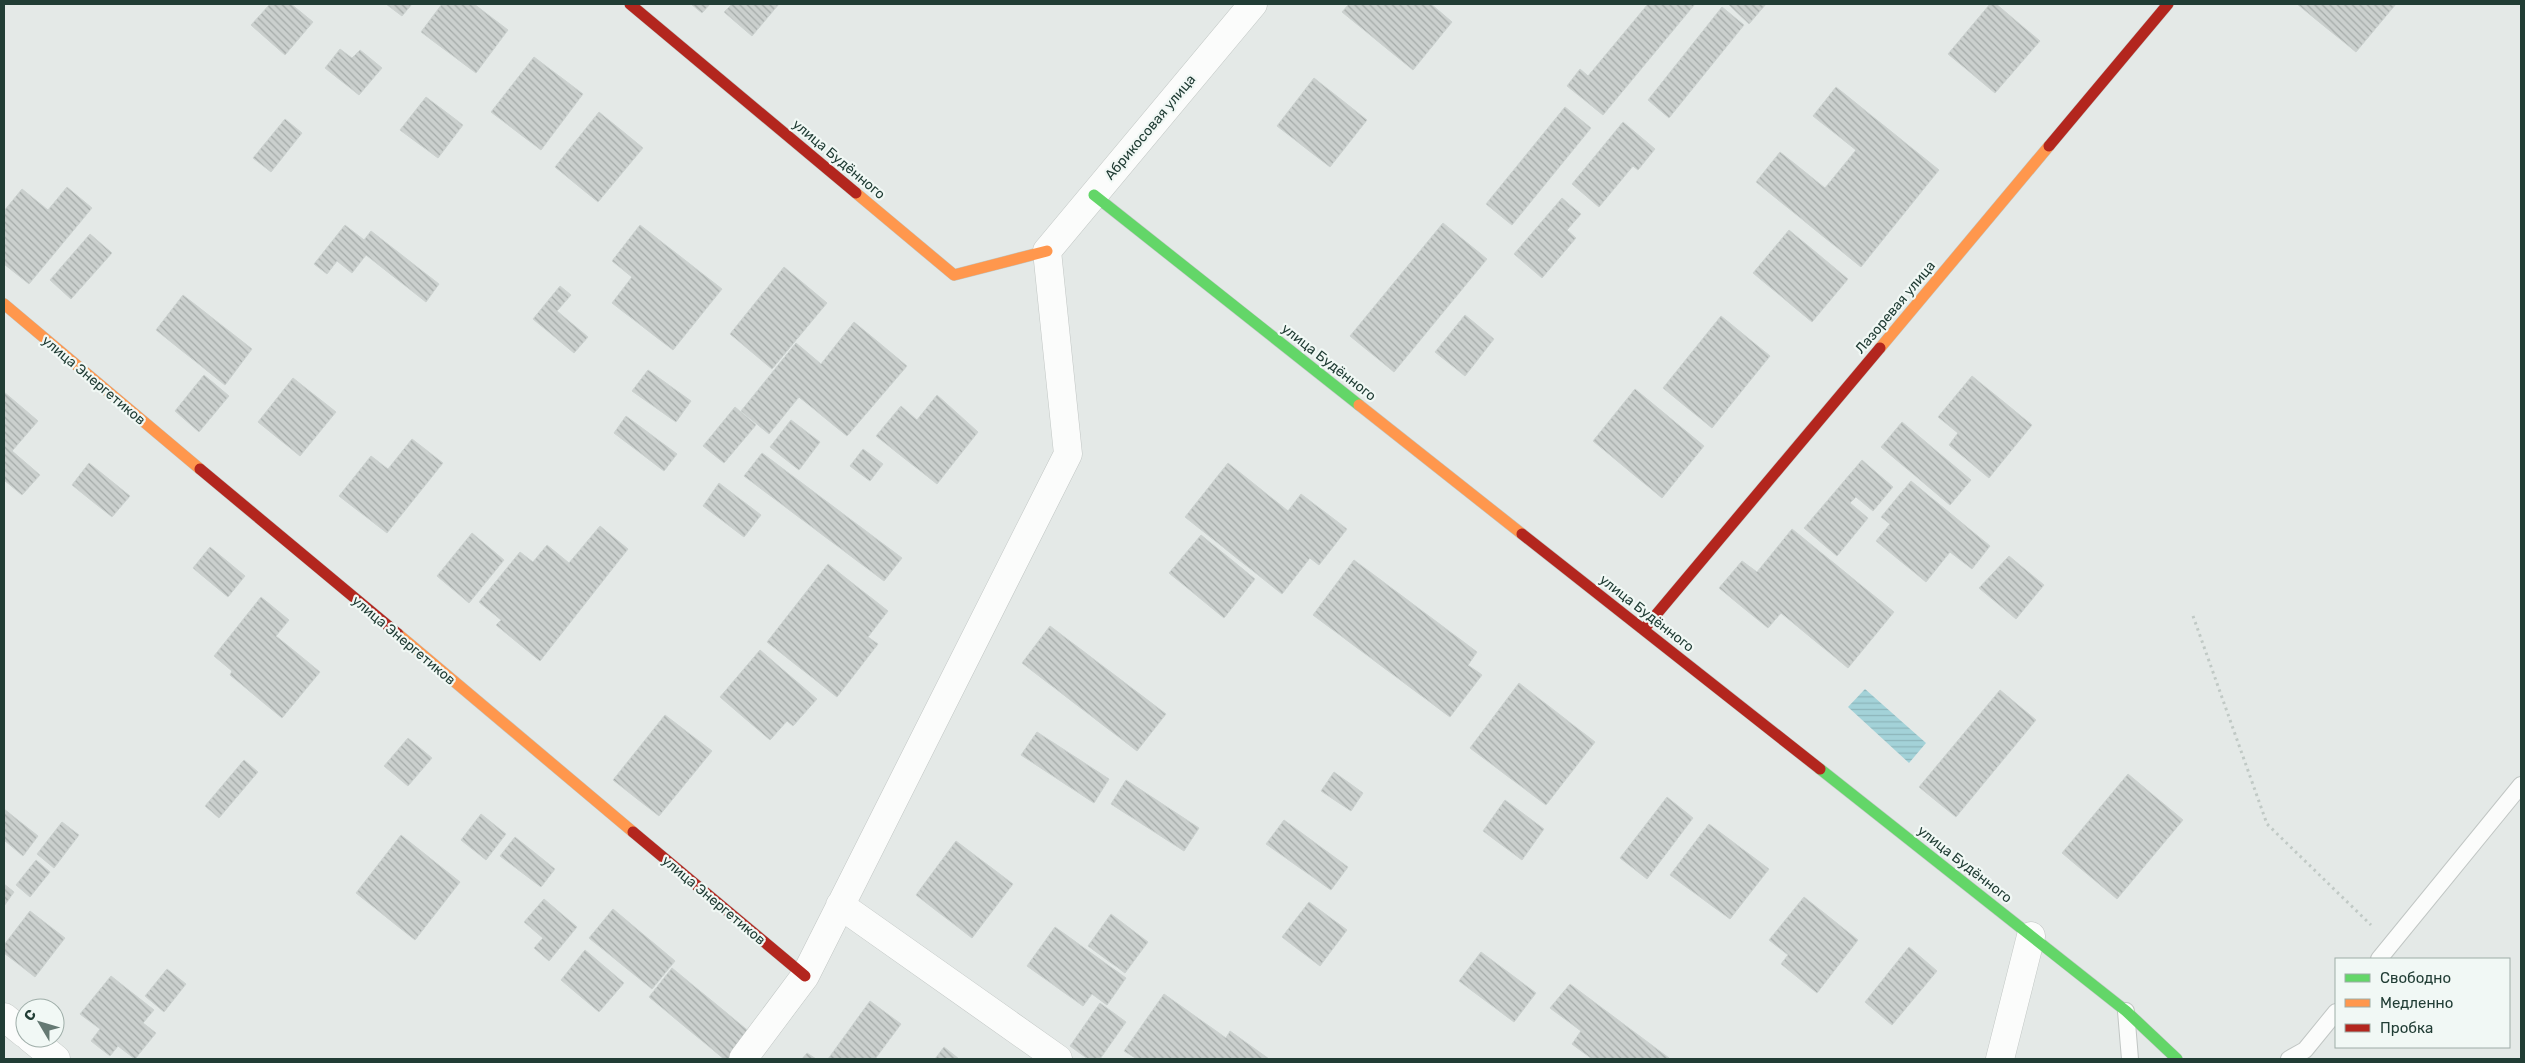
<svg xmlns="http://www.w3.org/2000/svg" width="2525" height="1063" font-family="Rubik,sans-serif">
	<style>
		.water { fill: url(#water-rules) }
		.building { fill: url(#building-back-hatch); stroke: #ccd2d0 }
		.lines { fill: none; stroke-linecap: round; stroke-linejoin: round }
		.lane-casing { stroke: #c1c6c4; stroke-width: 18 }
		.street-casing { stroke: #c1c6c4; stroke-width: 29 }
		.fast-casing { stroke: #bfc7c4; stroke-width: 12 }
		.slow-casing { stroke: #bfc7c4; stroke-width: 12 }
		.jam-casing { stroke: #bfc7c4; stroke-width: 12 }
		.path { stroke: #c0c9c5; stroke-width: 3; stroke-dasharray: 2.5 4; stroke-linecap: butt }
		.lane { stroke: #fbfcfb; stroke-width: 16 }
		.street { stroke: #fbfcfb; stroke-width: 28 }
		.fast { stroke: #63d668; stroke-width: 11 }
		.slow { stroke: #ff974d; stroke-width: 11 }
		.jam { stroke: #b3261e; stroke-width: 11 }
		.labels { text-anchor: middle; stroke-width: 4.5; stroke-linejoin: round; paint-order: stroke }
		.street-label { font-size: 14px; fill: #213d35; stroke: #f1f8f5 }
	</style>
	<defs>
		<pattern id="water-rules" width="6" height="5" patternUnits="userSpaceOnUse" patternTransform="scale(1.25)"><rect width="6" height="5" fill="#a3d2d8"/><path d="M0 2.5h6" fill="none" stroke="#8cb5ba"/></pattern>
		<pattern id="building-back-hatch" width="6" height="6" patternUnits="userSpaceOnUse" patternTransform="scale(1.25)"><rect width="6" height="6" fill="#cbd0ce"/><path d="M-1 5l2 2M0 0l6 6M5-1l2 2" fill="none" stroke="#a4aaa8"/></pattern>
	</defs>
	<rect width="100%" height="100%" fill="#e4e9e7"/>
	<path class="water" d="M1865,689L1926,743L1909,763L1848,707Z"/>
	<path class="building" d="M270,4H291L313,22L285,55L251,25Z
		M386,4H412L402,16Z
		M442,4H474L508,30L476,73L421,32Z
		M691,4H710L702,13Z
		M732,4H779L752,36L724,12Z
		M1349,4H1431L1452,22L1413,70L1342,12Z
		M1648,4H1695L1603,115L1567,86L1580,69L1588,76Z
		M1728,4H1766L1749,24Z
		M1990,4H1996L2040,41L1995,93L1948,54Z
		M2297,4H2396L2356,52Z
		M1722,7L1744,25L1669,118L1648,100Z
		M340,49L352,58L360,50L382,68L359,95L325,68Z
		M534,57L583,94L541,150L491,112Z
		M1314,78L1367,120L1330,167L1277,126Z
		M1836,87L1939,170L1861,267L1756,182L1780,152L1825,188L1856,150L1813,116Z
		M426,97L463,125L438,158L400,130Z
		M1565,107L1591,128L1512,225L1486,204Z
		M599,112L643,148L598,202L555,167Z
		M285,119L302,133L271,172L253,158Z
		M1623,122L1655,149L1638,170L1633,166L1599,207L1572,184Z
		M67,187L92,208L29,284L4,264V211L22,189L48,210Z
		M1562,198L1581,214L1567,230L1576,238L1542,278L1514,254Z
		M1443,223L1487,259L1394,372L1350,336Z
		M345,225L364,240L371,231L439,284L426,302L366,255L352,273L337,261L327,274L314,264Z
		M640,225L722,289L673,350L612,303L632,277L612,261Z
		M1789,230L1848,279L1812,322L1753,273Z
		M90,234L112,253L71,299L50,280Z
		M784,267L827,303L772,369L730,334Z
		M560,286L571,295L557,311L588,337L574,353L533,319Z
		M183,295L252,349L225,385L156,330Z
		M1465,315L1494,339L1465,376L1435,352Z
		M1721,316L1770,356L1712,428L1663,388Z
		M854,322L907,366L847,436L799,397L769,434L741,411L796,343L821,364Z
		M648,370L691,401L676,422L632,391Z
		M204,375L229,396L199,432L175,411Z
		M1972,376L2032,425L1989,478L1949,445L1958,433L1938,417Z
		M293,378L336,412L300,456L258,422Z
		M1635,389L1704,446L1662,498L1593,441Z
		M4,392L38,421L12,451L40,475L22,495L4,480Z
		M937,395L978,432L937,484L876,436L901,406L917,420Z
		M735,407L756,425L724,463L703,446Z
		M626,416L677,454L664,471L614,433Z
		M791,420L820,442L799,470L770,447Z
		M1902,422L1971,480L1950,505L1881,447Z
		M412,439L443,463L387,533L339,496L371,456L388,469Z
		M863,449L883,464L870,481L850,466Z
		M762,453L902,558L884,581L744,476Z
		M1862,460L1893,487L1873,511L1856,497L1850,503L1868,518L1837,556L1804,528Z
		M89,463L130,496L112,517L72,485Z
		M1228,463L1288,511L1301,494L1347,529L1319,565L1310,558L1282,594L1185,517Z
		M1911,481L1990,546L1972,569L1950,552L1926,582L1876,541L1890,524L1881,517Z
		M719,483L761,515L744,537L703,506Z
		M600,526L628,549L540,661L496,625L501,620L479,602L520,552L533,562L547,545L569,563Z
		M1792,529L1894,612L1848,668L1781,613L1768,628L1719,588L1742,561L1757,572Z
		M472,533L504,560L469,603L437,576Z
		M1201,535L1255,579L1224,618L1169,573Z
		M210,547L245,576L228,597L193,568Z
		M2009,556L2044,585L2016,619L1979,588Z
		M1354,560L1477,652L1468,665L1482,675L1450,717L1313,615Z
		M828,564L888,611L868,637L878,644L837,697L767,642Z
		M261,597L289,620L276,636L320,672L282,718L230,675L232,671L214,656Z
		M1050,626L1166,714L1137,751L1022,663Z
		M760,650L817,699L793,726L787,721L770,740L720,697Z
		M1519,683L1595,742L1546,805L1470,748Z
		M2000,690L2036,720L1956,817L1919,787Z
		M665,715L712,751L659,816L613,780Z
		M1037,732L1109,779L1094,803L1021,755Z
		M408,738L432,758L408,786L384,766Z
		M244,760L258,772L219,818L205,806Z
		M1334,772L1363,793L1351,811L1321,791Z
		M2128,774L2183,820L2117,899L2062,853Z
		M1126,780L1199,828L1184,851L1111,804Z
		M1667,797L1693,818L1647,879L1620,858Z
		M1505,800L1544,829L1522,860L1483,831Z
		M4,809L38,836L23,856L4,840Z
		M481,814L506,834L486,860L461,840Z
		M1284,820L1348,867L1331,890L1266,844Z
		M62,822L79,835L54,868L37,854Z
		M1709,824L1769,869L1730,919L1670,875Z
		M401,835L460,882L415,940L356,893Z
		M515,837L555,869L541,887L500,856Z
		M956,841L1013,884L972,938L916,895Z
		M36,860L50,872L30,897L16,885Z
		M4,884L14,892L4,906Z
		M1804,897L1858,940L1817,993L1781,964L1788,955L1769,940Z
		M544,899L577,927L549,961L534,948L543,938L524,922Z
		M1309,902L1347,930L1320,966L1282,937Z
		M613,909L675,961L652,989L589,938Z
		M30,911L65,938L35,977L4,953V945Z
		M1111,914L1148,942L1125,973L1088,946Z
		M1055,927L1126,978L1107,1005L1092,994L1083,1006L1027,966Z
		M1909,947L1937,971L1892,1025L1865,1002Z
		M585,950L624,983L599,1012L561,980Z
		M1481,952L1536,993L1514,1022L1459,981Z
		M672,968L751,1033L730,1059H724L649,997Z
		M167,969L186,984L164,1012L145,996Z
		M111,976L154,1010L143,1023L156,1033L135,1059L118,1046L110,1056L91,1041L100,1029L80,1014Z
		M1570,984L1669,1058L1668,1059H1592L1572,1044L1581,1031L1550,1008Z
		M1164,994L1226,1038L1230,1031L1269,1059H1137L1124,1051Z
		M870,1001L901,1024L875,1059H828Z
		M1100,1003L1126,1022L1100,1059H1088L1070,1046Z
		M944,1047L959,1059H935Z
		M807,1053L816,1059H802Z"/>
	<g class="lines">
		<defs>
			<path id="lane" d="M2379,959L2521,785
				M2126,1011L2130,1059
				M2289,1059L2305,1050L2336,1012"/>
			<path id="street" d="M840,905L1058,1059
				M4,1017L25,1034
				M30,1038L56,1059
				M743,1059L805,976L1068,454L1047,251L1253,4
				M2000,1059L2031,936"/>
			<path id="fast" d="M1094,195L1359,405
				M1820,769L2126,1011L2177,1059"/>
			<path id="slow" d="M856,193L954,275L1047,251
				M4,304L200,469
				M1880,348L2049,146
				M1359,405L1522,534
				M398,634L633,832"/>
			<path id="jam" d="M630,4L856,193
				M2049,146L2168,4
				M200,469L398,634
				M1522,534L1820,769
				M1644,629L1880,348
				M633,832L805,976"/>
		</defs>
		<use href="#lane" class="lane-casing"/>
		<use href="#street" class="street-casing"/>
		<use href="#fast" class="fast-casing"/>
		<use href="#slow" class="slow-casing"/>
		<use href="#jam" class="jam-casing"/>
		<path class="path" d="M2193,616L2267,824L2371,925"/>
		<use href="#lane" class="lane"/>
		<use href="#street" class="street"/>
		<use href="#fast" class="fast"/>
		<use href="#slow" class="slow"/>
		<use href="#jam" class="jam"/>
	</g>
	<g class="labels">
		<g class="street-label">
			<text transform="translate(1150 127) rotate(-50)" y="5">Абрикосовая улица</text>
			<text transform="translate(839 159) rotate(40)" y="5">улица Будённого</text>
			<text transform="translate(1895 307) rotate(-50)" y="5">Лазоревая улица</text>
			<text transform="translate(1329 362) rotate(38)" y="5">улица Будённого</text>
			<text transform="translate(94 380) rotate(40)" y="5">улица Энергетиков</text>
			<text transform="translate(1647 613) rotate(38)" y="5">улица Будённого</text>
			<text transform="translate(404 640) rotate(40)" y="5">улица Энергетиков</text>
			<text transform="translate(1965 864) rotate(38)" y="5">улица Будённого</text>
			<text transform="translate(714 900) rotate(40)" y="5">улица Энергетиков</text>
		</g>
	</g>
	<rect width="2525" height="1063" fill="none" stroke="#213d35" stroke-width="10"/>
	<rect x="2335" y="958" width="175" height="90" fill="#f1f8f5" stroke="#9eada8"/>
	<rect x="2345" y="974" width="25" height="8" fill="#63d668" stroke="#9eada8"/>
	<text x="2380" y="983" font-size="15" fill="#213d35">Свободно</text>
	<rect x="2345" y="999" width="25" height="8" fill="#ff974d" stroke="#9eada8"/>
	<text x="2380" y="1008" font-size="15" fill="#213d35">Медленно</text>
	<rect x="2345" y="1024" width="25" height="8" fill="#b3261e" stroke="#9eada8"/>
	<text x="2380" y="1033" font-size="15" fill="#213d35">Пробка</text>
	<g transform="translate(40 1023) rotate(308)"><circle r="24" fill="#f1f8f5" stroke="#9eada8"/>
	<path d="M0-4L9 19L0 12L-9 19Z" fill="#657973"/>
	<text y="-8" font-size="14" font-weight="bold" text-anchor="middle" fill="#213d35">С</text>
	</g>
</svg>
